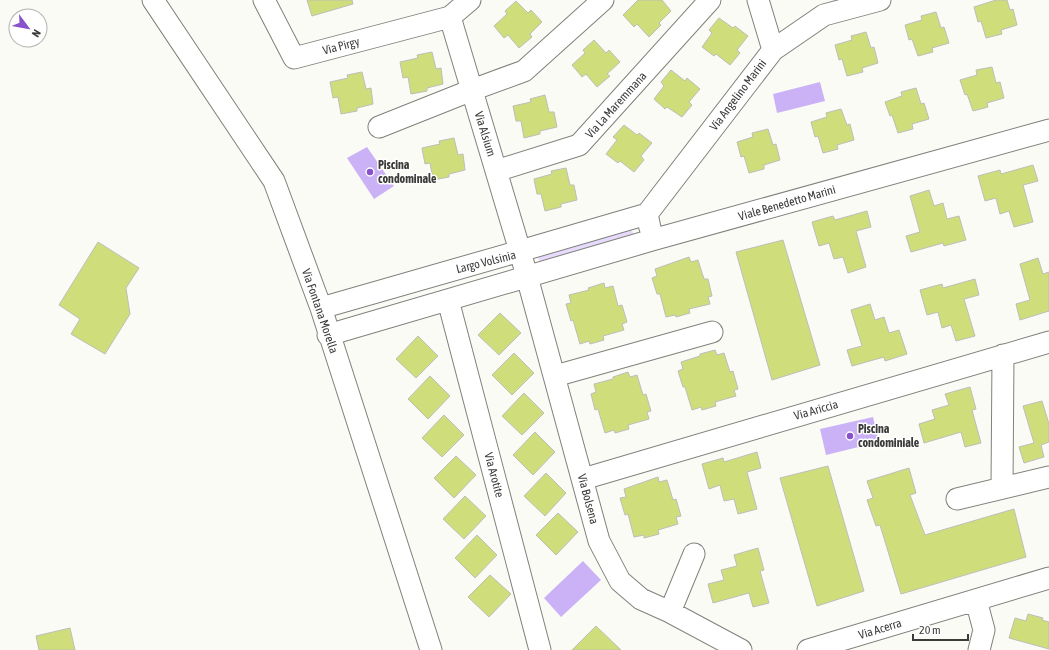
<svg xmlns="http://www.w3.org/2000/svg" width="1049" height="650" font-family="'Asap Condensed',sans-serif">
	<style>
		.green { fill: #e6dafd }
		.water { fill: #cbb2f7 }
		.building { fill: #cfde7b; stroke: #bdbeb9 }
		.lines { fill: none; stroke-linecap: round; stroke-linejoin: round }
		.minor-casing { stroke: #80817c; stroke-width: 23 }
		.minor { stroke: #fff; stroke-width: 21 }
		.poi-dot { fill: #8752ca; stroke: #fff; stroke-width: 1.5 }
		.labels { text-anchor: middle; stroke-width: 3; stroke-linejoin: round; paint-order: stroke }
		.street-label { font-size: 12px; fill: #3b3c3a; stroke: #fff }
		.poi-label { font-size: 12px; font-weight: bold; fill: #3b3c3a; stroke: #fff; text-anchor: start }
	</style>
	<rect width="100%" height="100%" fill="#fafbf5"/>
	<path class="green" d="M630,228L634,234L631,241L540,263L538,257Z"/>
	<path class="water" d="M820,82L825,101L777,113L773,94Z
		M367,147L394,186L374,199L347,158Z
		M873,417L879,442L826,455L820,429Z
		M583,561L601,580L561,617L544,598Z"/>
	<path class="building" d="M307,0H352L353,4L312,16Z
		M638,0H662L671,11L659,23L661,25L649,37L637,24L634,27L623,15Z
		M996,0H1007L1010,10L1013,9L1017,25L1001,30L1002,34L986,38L981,21L978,22L974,7Z
		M516,1L528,13L531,10L542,22L530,34L532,37L519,48L508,35L504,38L494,26L507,14L505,11Z
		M936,12L941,28L944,27L949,43L932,48L933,52L918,56L912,39L909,40L905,25L922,20L921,16Z
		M719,18L733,28L735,26L748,36L737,50L740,53L730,65L716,54L714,56L702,47L712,33L709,30Z
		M866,32L871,48L874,47L878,63L862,68L863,72L847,76L842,59L839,60L835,45L852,40L851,36Z
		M594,40L606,53L609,50L620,62L607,74L610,76L597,87L586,74L582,77L572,65L585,53L583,50Z
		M432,52L436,69L441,68L443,84L427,88V91L411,94L408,77L403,78L400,62L418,58L417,55Z
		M992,67L996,83L1000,82L1004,98L987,103L988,107L973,111L967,94L965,95L960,80L977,75L976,70Z
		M671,70L685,81L687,78L700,89L689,102L692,105L682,117L667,107L665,109L654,99L664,86L661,82Z
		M362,72L366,89L371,88L373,104L357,108V111L341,114L338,97L333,98L330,82L348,78L347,75Z
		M916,88L921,104L924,103L929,119L912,124L913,129L898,133L892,115L890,116L885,102L902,96L901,92Z
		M545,95L549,112H554L557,127L540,131V134L524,138L521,121H516L513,106L531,102L530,99Z
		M841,109L847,125L850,124L854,140L837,145L838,149L823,153L818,136L815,137L811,122L827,117L826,113Z
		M624,125L637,135L639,133L652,143L641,156L644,160L634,172L620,161L618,163L606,154L617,140L613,137Z
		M768,129L773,145L776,144L780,160L764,165V169L749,173L744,156L741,157L737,142L753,137L752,133Z
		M454,138L458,155L463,154L465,170L449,174V177L433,180L430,163L425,164L422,148L440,144L439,141Z
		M1033,165L1038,181L1023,185L1033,222L1014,227L1009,211L1000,214L996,198L985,201L978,176L1000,170L1001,174Z
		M566,168L570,185H574L577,200L561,204V207L545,211L541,194H537L534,179L552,174L551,171Z
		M929,190L934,206L943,203L947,219L959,216L966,240L944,246L943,243L911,252L906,236L920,232L910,196Z
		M867,211L871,227L856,231L866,267L848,273L843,257L834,259L829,243L819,246L812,222L833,216L835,220Z
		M783,240L820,365L772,380L736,252Z
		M98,242L139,268L126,288L130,314L105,354L71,334L80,319L59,305Z
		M689,257L691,262L698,260L704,279H708L712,296L708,297L710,304L689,309L690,313L676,317L675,315L666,317L660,294H657L652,278L657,276L655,269Z
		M1038,258L1043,274L1049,272V311L1020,320L1016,304L1030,300L1020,264Z
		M975,279L979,295L964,299L975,336L956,341L951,325L942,328L938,312L927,315L920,290L942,284L943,288Z
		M604,283L605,288L613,286L618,306L622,305L627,322L622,324L624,330L603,336L604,340L590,344L589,341L580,344L573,320L571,321L566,304L571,303L569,295L589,290L588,288Z
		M870,304L875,320L884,317L889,333L899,330L907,354L885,361L884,357L852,366L847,350L862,346L851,310Z
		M500,313L521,333L499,355L478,335Z
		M418,336L438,356L416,378L396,359Z
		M715,350L717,355L724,353L730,372L733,371L738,389L734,390L736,396L715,402L716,406L702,410L701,407L692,410L685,387H683L678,371L683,369L681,362L700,356V354Z
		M514,353L534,373L512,395L492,375Z
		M628,372L630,377L637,375L643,395L646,394L651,411L647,412L649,419L628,425L629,429L615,433L614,430L605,433L598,409L595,410L591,394L596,392L594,384L613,379V377Z
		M430,376L450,396L428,419L408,399Z
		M970,387L976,409L972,410L981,443L965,447L961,432L924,443L919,424L935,419L932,410L949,405L945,394Z
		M524,393L544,413L522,435L502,416Z
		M1042,401L1049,424V442L1041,445L1044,457L1024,463L1019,447L1034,443L1023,406Z
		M444,415L464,435L442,457L422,438Z
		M535,432L555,452L533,475L513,455Z
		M757,452L761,468L747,472L757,509L738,514L734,499L724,501L720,485L709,489L702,464L723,458L724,462Z
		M456,456L476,475L454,498L434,478Z
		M828,466L864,591L817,606L780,478Z
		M909,468L916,493L910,495L925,535L1014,509L1026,557L901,594L880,525L876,526L867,500L873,498L867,481Z
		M546,473L566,493L545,516L524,496Z
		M658,477L659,482L667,480L673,500L676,499L681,516L676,517L678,524L658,530L659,534L644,538V535L634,537L628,514L625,515L620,498L626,497L624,489Z
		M465,496L486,516L464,539L443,519Z
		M558,513L578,532L556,555L536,535Z
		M477,535L497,555L475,578L455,558Z
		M758,548L764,570L760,571L769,603L753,607L749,593L713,603L708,584L724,580L721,570L737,566L734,555Z
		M490,575L511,594L489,617L468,597Z
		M1028,614L1043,618L1042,620L1049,622V649L1009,638L1015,618L1026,621Z
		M596,626L621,650H572Z
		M70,628L75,650H39L36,636Z"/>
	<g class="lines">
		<defs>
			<path id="minor" d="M153,0L274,181L321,308L431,650
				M264,0L294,58L450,17L470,0
				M758,0L773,50
				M450,17L520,251L647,214
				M379,127L472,90L524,71L603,0
				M496,171L579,145L710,0
				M650,228L647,214L773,50L824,15L880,0
				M448,300L540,650
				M321,308L520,251L599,541L620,581L641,599L670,612L741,650
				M328,335L652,240L1049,130
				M555,376L712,332
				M583,479L1049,342
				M1002,488L1003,355
				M957,499L1049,477
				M976,600L984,630L979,650
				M670,612L694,554
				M808,650L1049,578"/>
		</defs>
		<use href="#minor" class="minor-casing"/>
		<use href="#minor" class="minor"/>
	</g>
	<g class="poi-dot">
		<circle cx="370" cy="172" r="4"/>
		<circle cx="850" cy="436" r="4"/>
	</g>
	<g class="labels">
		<g class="street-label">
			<text transform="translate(341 46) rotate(-15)" y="4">Via Pirgy</text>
			<text transform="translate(738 95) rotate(-53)" y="4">Via Angelino Marini</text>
			<text transform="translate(616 105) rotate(-48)" y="4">Via La Maremmana</text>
			<text transform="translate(485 134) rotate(73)" y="4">Via Alsium</text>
			<text transform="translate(787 203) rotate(-16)" y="4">Viale Benedetto Marini</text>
			<text transform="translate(486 262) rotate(-14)" y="4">Largo Volsinia</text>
			<text transform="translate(320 311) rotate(71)" y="4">Via Fontana Morella</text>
			<text transform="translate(816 410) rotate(-16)" y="4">Via Ariccia</text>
			<text transform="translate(494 475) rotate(75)" y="4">Via Arotite</text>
			<text transform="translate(588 499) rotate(75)" y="4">Via Bolsena</text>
			<text transform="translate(880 629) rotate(-17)" y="4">Via Acerra</text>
		</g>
		<g class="poi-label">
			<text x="378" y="169">Piscina<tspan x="378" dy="14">condominale</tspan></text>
			<text x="858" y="433">Piscina<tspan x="858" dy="14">condominiale</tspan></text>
		</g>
	</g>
	<g transform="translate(28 28) rotate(122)"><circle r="19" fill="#ffffff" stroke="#b1b1b0"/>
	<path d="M0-3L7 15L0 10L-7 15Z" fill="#8752ca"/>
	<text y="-6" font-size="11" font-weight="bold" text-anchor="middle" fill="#3b3c3a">N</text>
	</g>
	<path d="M913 634v6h55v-6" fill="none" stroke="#3b3c3a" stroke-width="2"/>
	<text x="919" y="634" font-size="12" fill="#3b3c3a" stroke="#ffffff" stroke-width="3" paint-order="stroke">20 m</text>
</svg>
